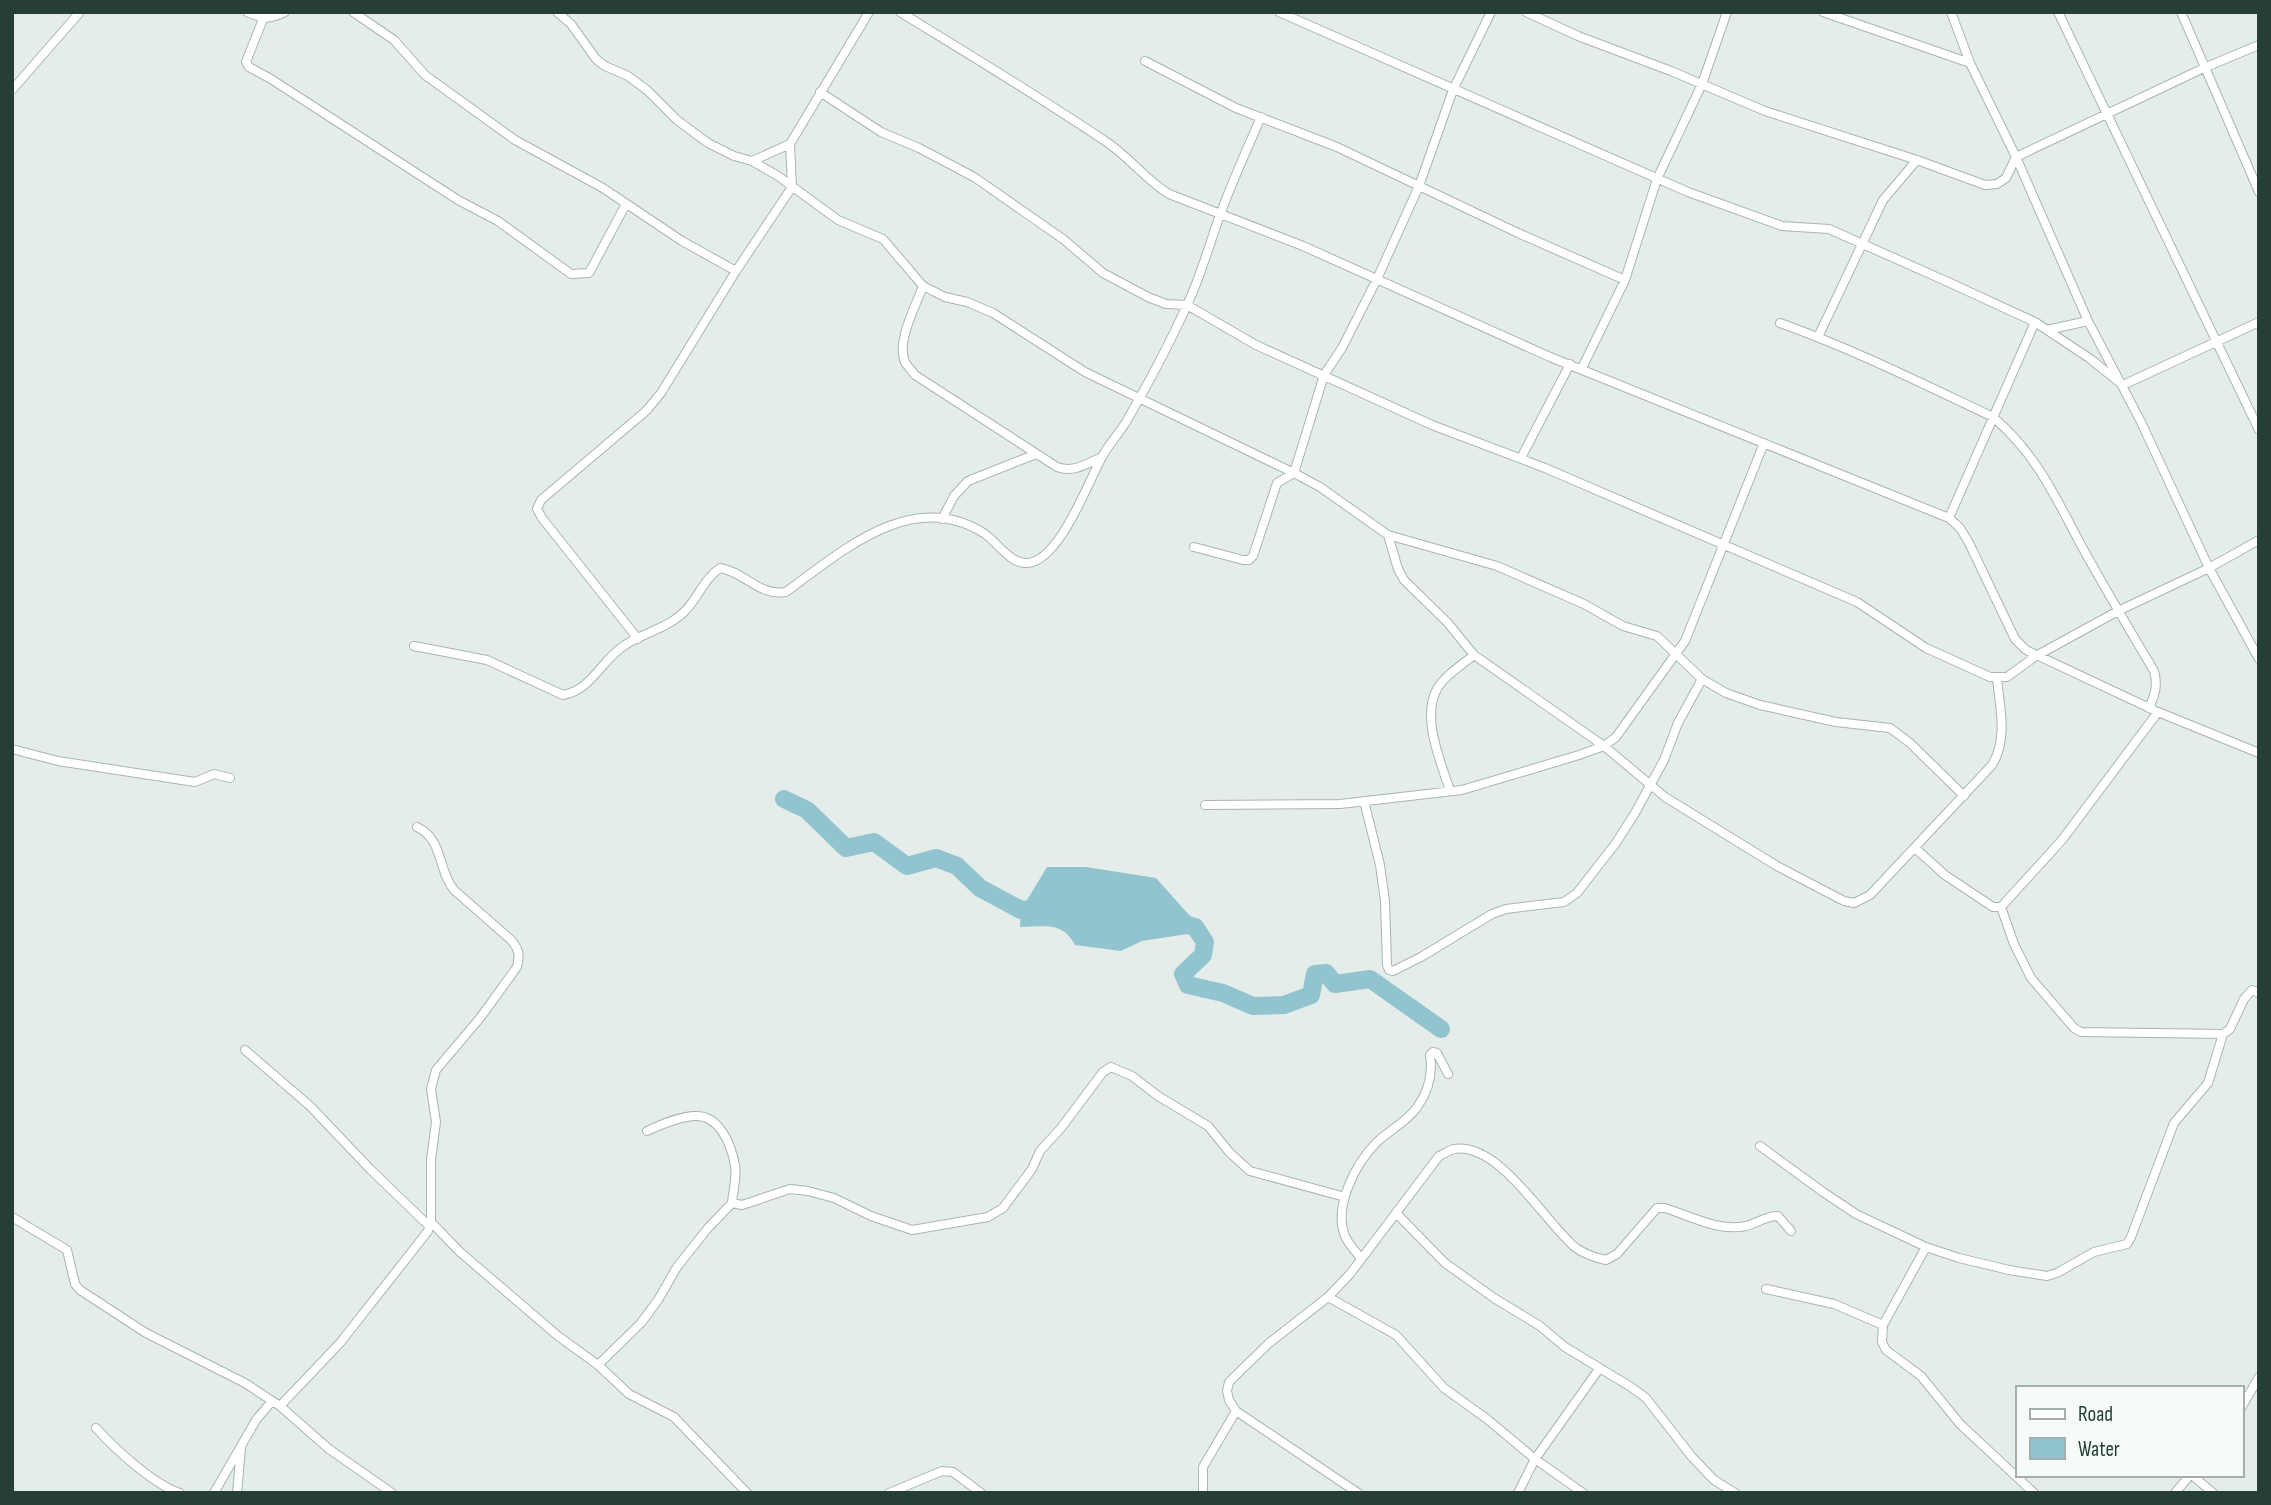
<svg xmlns="http://www.w3.org/2000/svg" width="2271" height="1505" font-family="'Sofia Sans Condensed',sans-serif">
	<style>
		.water { fill: #91c4ce }
		.lines { fill: none; stroke-linecap: round; stroke-linejoin: round }
		.river { stroke: #91c4ce; stroke-width: 18 }
		.minor-casing { stroke: #a8b5b1; stroke-width: 10 }
		.minor { stroke: #fff; stroke-width: 8 }
	</style>
	<rect width="100%" height="100%" fill="#e5edea"/>
	<path class="water" d="M1047,867H1086L1156,878L1199,926L1194,933L1142,941L1121,951L1075,945C1062,921 1045,927 1020,927L1021,910Z"/>
	<g class="lines">
		<path class="river" d="M784,799L807,810L846,848L874,842L907,866L936,858L957,866L980,888L1021,910L1045,908
			M1176,922L1195,927L1205,942L1203,955L1183,974L1188,985L1223,993L1253,1006L1284,1005L1311,995L1315,974L1326,973L1335,984L1370,979L1441,1029"/>
		<defs>
			<path id="minor" d="M247,12C263,19 269,20 285,12
				M353,12L394,40L425,75L515,140L603,188L682,241L736,271
				M557,12L571,24L596,59L605,66L628,76L647,90L677,120L708,143L734,156L752,161L778,176L838,220L883,239L923,286L945,297L967,302L993,313L1085,372L1294,473L1320,487L1388,535L1497,566L1584,604L1623,626L1657,636L1702,679L1726,693L1760,705L1836,722L1890,728L1910,743L1964,796
				M900,12C970,55 1040,97 1108,143C1130,158 1146,180 1169,194L1303,246L1550,357L1949,518L1960,528L1969,543L2015,639L2026,650L2158,712L2259,753
				M1279,12L1688,192L1782,226L1829,229L1948,282L2035,322L2089,358L2123,385L2259,322
				M1526,12L1578,36L1671,71L1765,111L1917,160L1985,185L1997,184L2006,178L2016,157L2206,67L2259,45
				M1823,12L1970,63
				M1951,12L1970,63L2016,157L2088,321L2141,422L2209,568L2259,659
				M2058,12L2259,430
				M2181,12L2259,192
				M263,19L246,62L249,67L271,79L458,200L498,221L571,274L589,273L626,204
				M1145,61L1236,108L1337,147L1518,233L1625,280
				M12,90L80,12
				M820,92L881,132L919,148L974,177L1063,239L1103,273L1148,297L1166,304L1187,305L1256,345L1432,425L1545,468L1857,602L1926,648L1990,677H2007L2036,656L2118,611L2209,568L2259,540
				M752,161L790,144
				M923,286C916,305 896,342 905,362C907,366 912,371 915,375L1057,467C1074,473 1086,464 1102,457
				M1780,323C1853,349 1923,384 1993,417C2037,455 2055,496 2081,545C2104,587 2129,629 2154,671C2158,685 2155,695 2149,708
				M2047,330L2088,321
				M1818,337L1883,200L1917,160
				M1582,368L1625,280L1657,179L1702,84L1727,12
				M1521,458L1570,364
				M1949,518L2035,322
				M942,519L954,496L968,481L1036,454
				M1388,535L1398,569L1404,580L1447,622L1474,655L1604,746L1665,797L1777,866L1844,901L1854,903L1870,895L1992,765C2008,739 2000,708 1997,679
				M1194,547L1243,560H1249L1253,556L1277,483L1294,473L1324,375L1342,348L1377,279L1419,186L1453,90L1491,12
				M638,639L542,518L537,509L541,500L646,411L661,393L736,271L792,187L790,144L869,12
				M414,646L487,660L563,695C592,690 601,660 625,645C645,632 669,628 686,610C699,596 704,579 720,568C745,572 758,596 786,592C842,551 913,487 985,534C998,543 1011,565 1028,563C1060,560 1088,482 1102,457C1108,445 1118,435 1126,422C1148,384 1169,345 1187,305C1201,276 1209,245 1220,215C1232,182 1247,149 1261,117
				M12,749L58,761L195,782L214,774L230,778
				M1450,791C1441,762 1421,718 1437,689C1445,675 1462,665 1474,655
				M1364,801L1380,865L1385,901L1387,965L1389,970L1393,971L1421,957L1492,914L1506,909L1564,902L1577,893L1616,843L1635,813L1664,760L1678,723L1702,679
				M1205,805L1340,804L1462,790L1579,755L1604,746L1616,737L1685,641L1764,443
				M1915,848L1945,875L1993,907H2001L2062,840L2158,712
				M2001,907L2014,944L2031,978L2074,1028L2081,1032L2223,1034
				M245,1050L310,1106L370,1169L430,1227
				M1760,1146L1823,1192L1856,1214L1926,1247L1959,1258L2009,1270L2047,1276L2057,1273L2094,1252L2127,1244L2131,1237L2174,1123L2208,1083L2223,1034L2230,1029L2244,999L2252,990L2259,993
				M732,1203L742,1205L790,1189L808,1191L834,1198L871,1216L912,1230L988,1217L1003,1208L1032,1169L1040,1151L1061,1128L1103,1072L1111,1067L1132,1076L1158,1096L1208,1126L1230,1153L1250,1171L1345,1197
				M1396,1213L1445,1263L1494,1298L1540,1326L1565,1347L1631,1387L1646,1398L1692,1457L1714,1480L1735,1493
				M12,1217L67,1250L75,1284L80,1290L146,1333L245,1383L280,1406L329,1449L392,1493
				M431,1222L460,1252L558,1336L598,1365L629,1394L674,1417L747,1493
				M1361,1258C1355,1251 1349,1245 1345,1236C1333,1206 1356,1163 1377,1142C1390,1130 1408,1121 1418,1106C1429,1090 1433,1074 1430,1055L1433,1052L1437,1053L1448,1074
				M1766,1289L1834,1304L1883,1325L1882,1342L1886,1350L1921,1376L1960,1424L2034,1493
				M1328,1297L1396,1335L1444,1388L1487,1419L1535,1459L1583,1493
				M1883,1325L1926,1247
				M598,1365L641,1323L658,1300L677,1267L708,1228L732,1203C733,1191 737,1177 735,1165C731,1144 719,1114 694,1116C678,1117 662,1124 647,1131
				M280,1406L340,1343L428,1231L431,1222V1160L436,1122L431,1089L436,1070L480,1018L517,967C520,955 519,949 511,940L454,890C437,869 444,840 417,827
				M2241,1408L2259,1377
				M96,1428C115,1449 154,1485 180,1493
				M2192,1475L2213,1493
				M214,1493L256,1420L272,1401
				M237,1493L241,1448
				M889,1493L942,1471L953,1472L981,1493
				M1203,1493V1467L1236,1411
				M1358,1493L1236,1411L1229,1400L1227,1391L1229,1382L1269,1343L1328,1297L1350,1274L1439,1156C1444,1154 1450,1150 1454,1149C1500,1142 1545,1223 1576,1248C1585,1254 1596,1258 1606,1260L1617,1254L1657,1208H1665C1690,1216 1719,1232 1746,1226C1758,1223 1765,1216 1778,1216L1791,1231
				M1518,1493L1535,1459L1599,1369
				M2175,1493L2190,1475"/>
		</defs>
		<use href="#minor" class="minor-casing"/>
		<use href="#minor" class="minor"/>
	</g>
	<rect width="2271" height="1505" fill="none" stroke="#253e38" stroke-width="28"/>
	<rect x="2016" y="1386" width="228" height="91" fill="#f6faf8" stroke="#a2afab" stroke-width="2"/>
	<rect x="2030" y="1409" width="35" height="10" fill="#ffffff" stroke="#a2afab" stroke-width="2"/>
	<text x="2078" y="1421" font-size="21" fill="#253e38">Road</text>
	<rect x="2030" y="1438" width="35" height="21" fill="#91c4ce" stroke="#a2afab" stroke-width="2"/>
	<text x="2078" y="1456" font-size="21" fill="#253e38">Water</text>
</svg>
